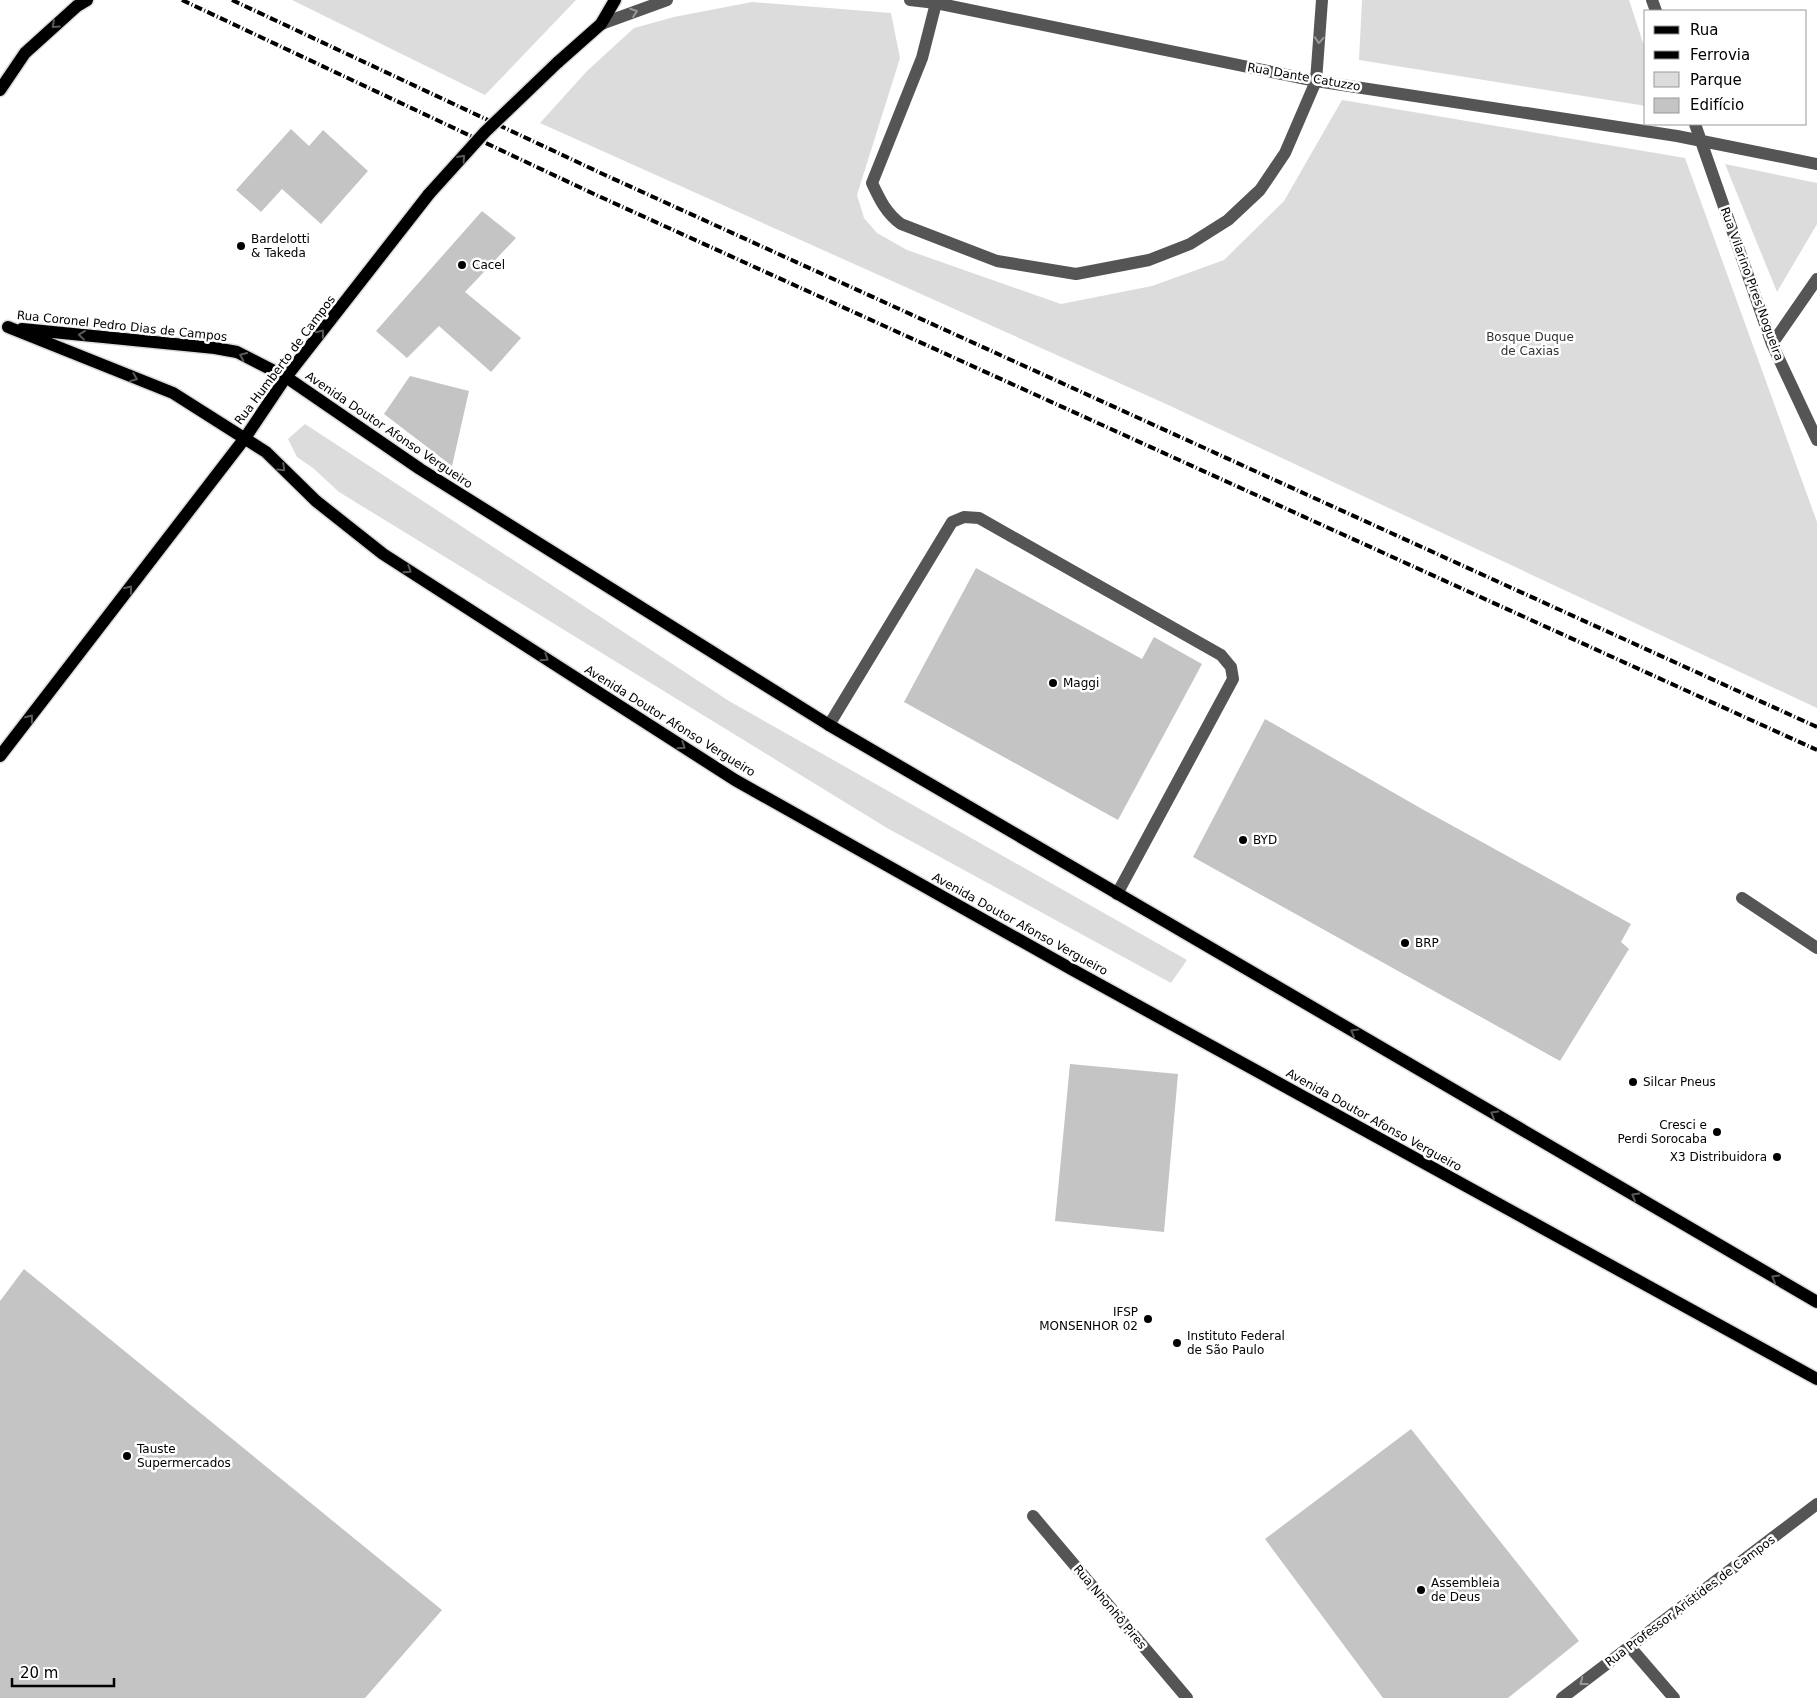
<svg xmlns="http://www.w3.org/2000/svg" width="1817" height="1698" font-family="'DejaVu Sans',sans-serif">
	<style>
		.green { fill: #dcdcdc }
		.building { fill: #c4c4c4 }
		.lines { fill: none; stroke-linecap: round; stroke-linejoin: round }
		.major-casing { stroke: #dbdbdb; stroke-width: 15 }
		.minor { stroke: #555; stroke-width: 12 }
		.major { stroke: #000; stroke-width: 12 }
		.rail { stroke: #000; stroke-width: 4; stroke-dasharray: 8 2.5 1 2.5; stroke-linecap: butt }
		.major-bridge-casing { stroke: #dbdbdb; stroke-width: 15; stroke-linecap: butt }
		.major-bridge { stroke: #000; stroke-width: 12 }
		.oneway { stroke: #999 }
		.oneway2 { stroke: #595959 }
		.poi-dot { fill: #000; stroke: #fff; stroke-width: 2 }
		.labels { text-anchor: middle; stroke-width: 5; stroke-linejoin: round; paint-order: stroke }
		.street-label { font-size: 12px; fill: #000; stroke: #fff }
		.poi-label { font-size: 12px; fill: #000; stroke: #fff; text-anchor: start }
		.park-label { font-size: 12px; fill: #333; stroke: #fff }
	</style>
	<rect width="100%" height="100%" fill="#fff"/>
	<path class="green" d="M292,0H576L485,95Z
		M1362,0H1629L1646,52V106L1359,60Z
		M752,2L891,13L900,58L857,195L864,218L877,233L907,250L1061,304L1152,286L1224,260L1284,201L1342,100L1685,158L1817,522V708L1166,404L540,123L587,71L634,28L674,17Z
		M1725,164L1817,183V224L1777,292Z
		M305,424L729,701L1187,960L1171,983L887,828L339,492L313,468L297,457L288,439Z"/>
	<path class="building" d="M291,129L309,146L323,130L368,171L321,224L282,189L261,212L236,190Z
		M482,211L516,238L465,292L521,338L491,372L439,326L407,358L376,331Z
		M410,376L469,391L452,466L384,414Z
		M976,568L1142,659L1154,637L1202,664L1118,820L904,702Z
		M1265,719L1422,809L1631,924L1621,942L1629,949L1560,1061L1193,857Z
		M1070,1064L1178,1074L1164,1232L1055,1221Z
		M24,1269L442,1610L365,1698H0V1301Z
		M1411,1429L1579,1641L1508,1698H1383L1265,1539Z"/>
	<g class="lines">
		<defs>
			<path id="major" d="M557,63L601,24L615,0
				M0,90L25,53L77,6L87,0
				M8,327L173,393L266,452L316,501L383,554L735,780L1073,970L1817,1379
				M22,329L215,348L237,352L286,377L420,469L829,725L1817,1302
				M0,756L245,438L286,377L429,194"/>
		</defs>
		<use href="#major" class="major-casing"/>
		<path class="minor" d="M910,0L936,3L1316,81L1677,136L1817,164
			M1652,0L1656,11
			M936,3L922,58L872,183C880,200 886,213 901,224L997,261L1076,274L1149,260L1190,244L1228,220L1260,190L1285,153L1316,81L1322,0
			M601,24L667,0
			M1695,124L1772,344L1817,440
			M1772,344L1817,279
			M829,725L952,522L964,517L979,518L1221,655L1231,667L1233,679L1117,894
			M1742,898L1817,948
			M1033,1516L1187,1698
			M1630,1647L1674,1698
			M1562,1698L1817,1504"/>
		<use href="#major" class="major"/>
		<path class="rail" d="M182,0L594,194L1817,750
			M232,0L605,175L1817,727"/>
		<defs>
			<path id="major-bridge" d="M429,194L485,132L557,63"/>
		</defs>
		<use href="#major-bridge" class="major-bridge-casing"/>
		<use href="#major-bridge" class="major-bridge"/>
	</g>
	<defs><path id="oneway-chevron" d="M-2-3.5L2.5 0L-2 3.5" fill="none" stroke-width="1.6" stroke-linecap="round" stroke-linejoin="round" transform="scale(1.25)"/></defs>
	<g class="oneway">
		<use href="#oneway-chevron" transform="translate(634 12) rotate(-20)"/>
		<use href="#oneway-chevron" transform="translate(1319 40) rotate(94)"/>
		<use href="#oneway-chevron" transform="translate(1583 1682) rotate(143)"/>
	</g>
	<g class="oneway2">
		<use href="#oneway-chevron" transform="translate(55 25) rotate(138)"/>
		<use href="#oneway-chevron" transform="translate(462 158) rotate(-48)"/>
		<use href="#oneway-chevron" transform="translate(321 333) rotate(-52)"/>
		<use href="#oneway-chevron" transform="translate(82 335) rotate(-174)"/>
		<use href="#oneway-chevron" transform="translate(243 356) rotate(-155)"/>
		<use href="#oneway-chevron" transform="translate(134 378) rotate(22)"/>
		<use href="#oneway-chevron" transform="translate(282 468) rotate(44)"/>
		<use href="#oneway-chevron" transform="translate(408 570) rotate(33)"/>
		<use href="#oneway-chevron" transform="translate(129 589) rotate(-52)"/>
		<use href="#oneway-chevron" transform="translate(545 658) rotate(33)"/>
		<use href="#oneway-chevron" transform="translate(30 718) rotate(-52)"/>
		<use href="#oneway-chevron" transform="translate(682 746) rotate(33)"/>
		<use href="#oneway-chevron" transform="translate(1354 1032) rotate(-150)"/>
		<use href="#oneway-chevron" transform="translate(1494 1114) rotate(-150)"/>
		<use href="#oneway-chevron" transform="translate(1635 1196) rotate(-150)"/>
		<use href="#oneway-chevron" transform="translate(1775 1278) rotate(-150)"/>
	</g>
	<g class="poi-dot">
		<circle cx="241" cy="246" r="5"/>
		<circle cx="462" cy="265" r="5"/>
		<circle cx="1053" cy="683" r="5"/>
		<circle cx="1243" cy="840" r="5"/>
		<circle cx="1405" cy="943" r="5"/>
		<circle cx="1633" cy="1082" r="5"/>
		<circle cx="1717" cy="1132" r="5"/>
		<circle cx="1777" cy="1157" r="5"/>
		<circle cx="1148" cy="1319" r="5"/>
		<circle cx="1177" cy="1343" r="5"/>
		<circle cx="127" cy="1456" r="5"/>
		<circle cx="1421" cy="1590" r="5"/>
	</g>
	<g class="labels">
		<g class="street-label">
			<text transform="translate(1304 77) rotate(10)" y="4">Rua Dante Catuzzo</text>
			<text transform="translate(1752 284) rotate(70)" y="4">Rua Vilarino Pires Nogueira</text>
			<text transform="translate(122 326) rotate(6)" y="4">Rua Coronel Pedro Dias de Campos</text>
			<text transform="translate(285 360) rotate(-53)" y="4">Rua Humberto de Campos</text>
			<text transform="translate(389 430) rotate(34)" y="4">Avenida Doutor Afonso Vergueiro</text>
			<text transform="translate(670 721) rotate(32)" y="4">Avenida Doutor Afonso Vergueiro</text>
			<text transform="translate(1020 924) rotate(29)" y="4">Avenida Doutor Afonso Vergueiro</text>
			<text transform="translate(1374 1120) rotate(29)" y="4">Avenida Doutor Afonso Vergueiro</text>
			<text transform="translate(1690 1601) rotate(-37)" y="4">Rua Professor Aristides de Campos</text>
			<text transform="translate(1110 1607) rotate(50)" y="4">Rua Nhonhô Pires</text>
		</g>
		<g class="poi-label">
			<text x="251" y="243">Bardelotti<tspan x="251" dy="14">&amp; Takeda</tspan></text>
			<text x="472" y="269">Cacel</text>
			<text x="1063" y="687">Maggi</text>
			<text x="1253" y="844">BYD</text>
			<text x="1415" y="947">BRP</text>
			<text x="1643" y="1086">Silcar Pneus</text>
			<text x="1707" y="1129" text-anchor="end">Cresci e<tspan x="1707" dy="14">Perdi Sorocaba</tspan></text>
			<text x="1767" y="1161" text-anchor="end">X3 Distribuidora</text>
			<text x="1138" y="1316" text-anchor="end">IFSP<tspan x="1138" dy="14">MONSENHOR 02</tspan></text>
			<text x="1187" y="1340">Instituto Federal<tspan x="1187" dy="14">de São Paulo</tspan></text>
			<text x="137" y="1453">Tauste<tspan x="137" dy="14">Supermercados</tspan></text>
			<text x="1431" y="1587">Assembleia<tspan x="1431" dy="14">de Deus</tspan></text>
		</g>
		<g class="park-label">
			<text x="1530" y="341">Bosque Duque<tspan x="1530" dy="14">de Caxias</tspan></text>
		</g>
	</g>
	<rect x="1644" y="10" width="162" height="115" fill="#ffffff" stroke="#999999"/>
	<rect x="1654" y="26" width="25" height="8" fill="#000000" stroke="#999999"/>
	<text x="1690" y="35" font-size="15" fill="#000000">Rua</text>
	<rect x="1654" y="51" width="25" height="8" fill="#000000" stroke="#999999"/>
	<text x="1690" y="60" font-size="15" fill="#000000">Ferrovia</text>
	<rect x="1654" y="72" width="25" height="15" fill="#dcdcdc" stroke="#999999"/>
	<text x="1690" y="85" font-size="15" fill="#000000">Parque</text>
	<rect x="1654" y="98" width="25" height="15" fill="#c4c4c4" stroke="#999999"/>
	<text x="1690" y="110" font-size="15" fill="#000000">Edifício</text>
	<path d="M12 1678v8h102v-8" fill="none" stroke="#000000" stroke-width="2.5"/>
	<text x="20" y="1678" font-size="15" fill="#000000" stroke="#ffffff" stroke-width="4" paint-order="stroke">20 m</text>
</svg>
